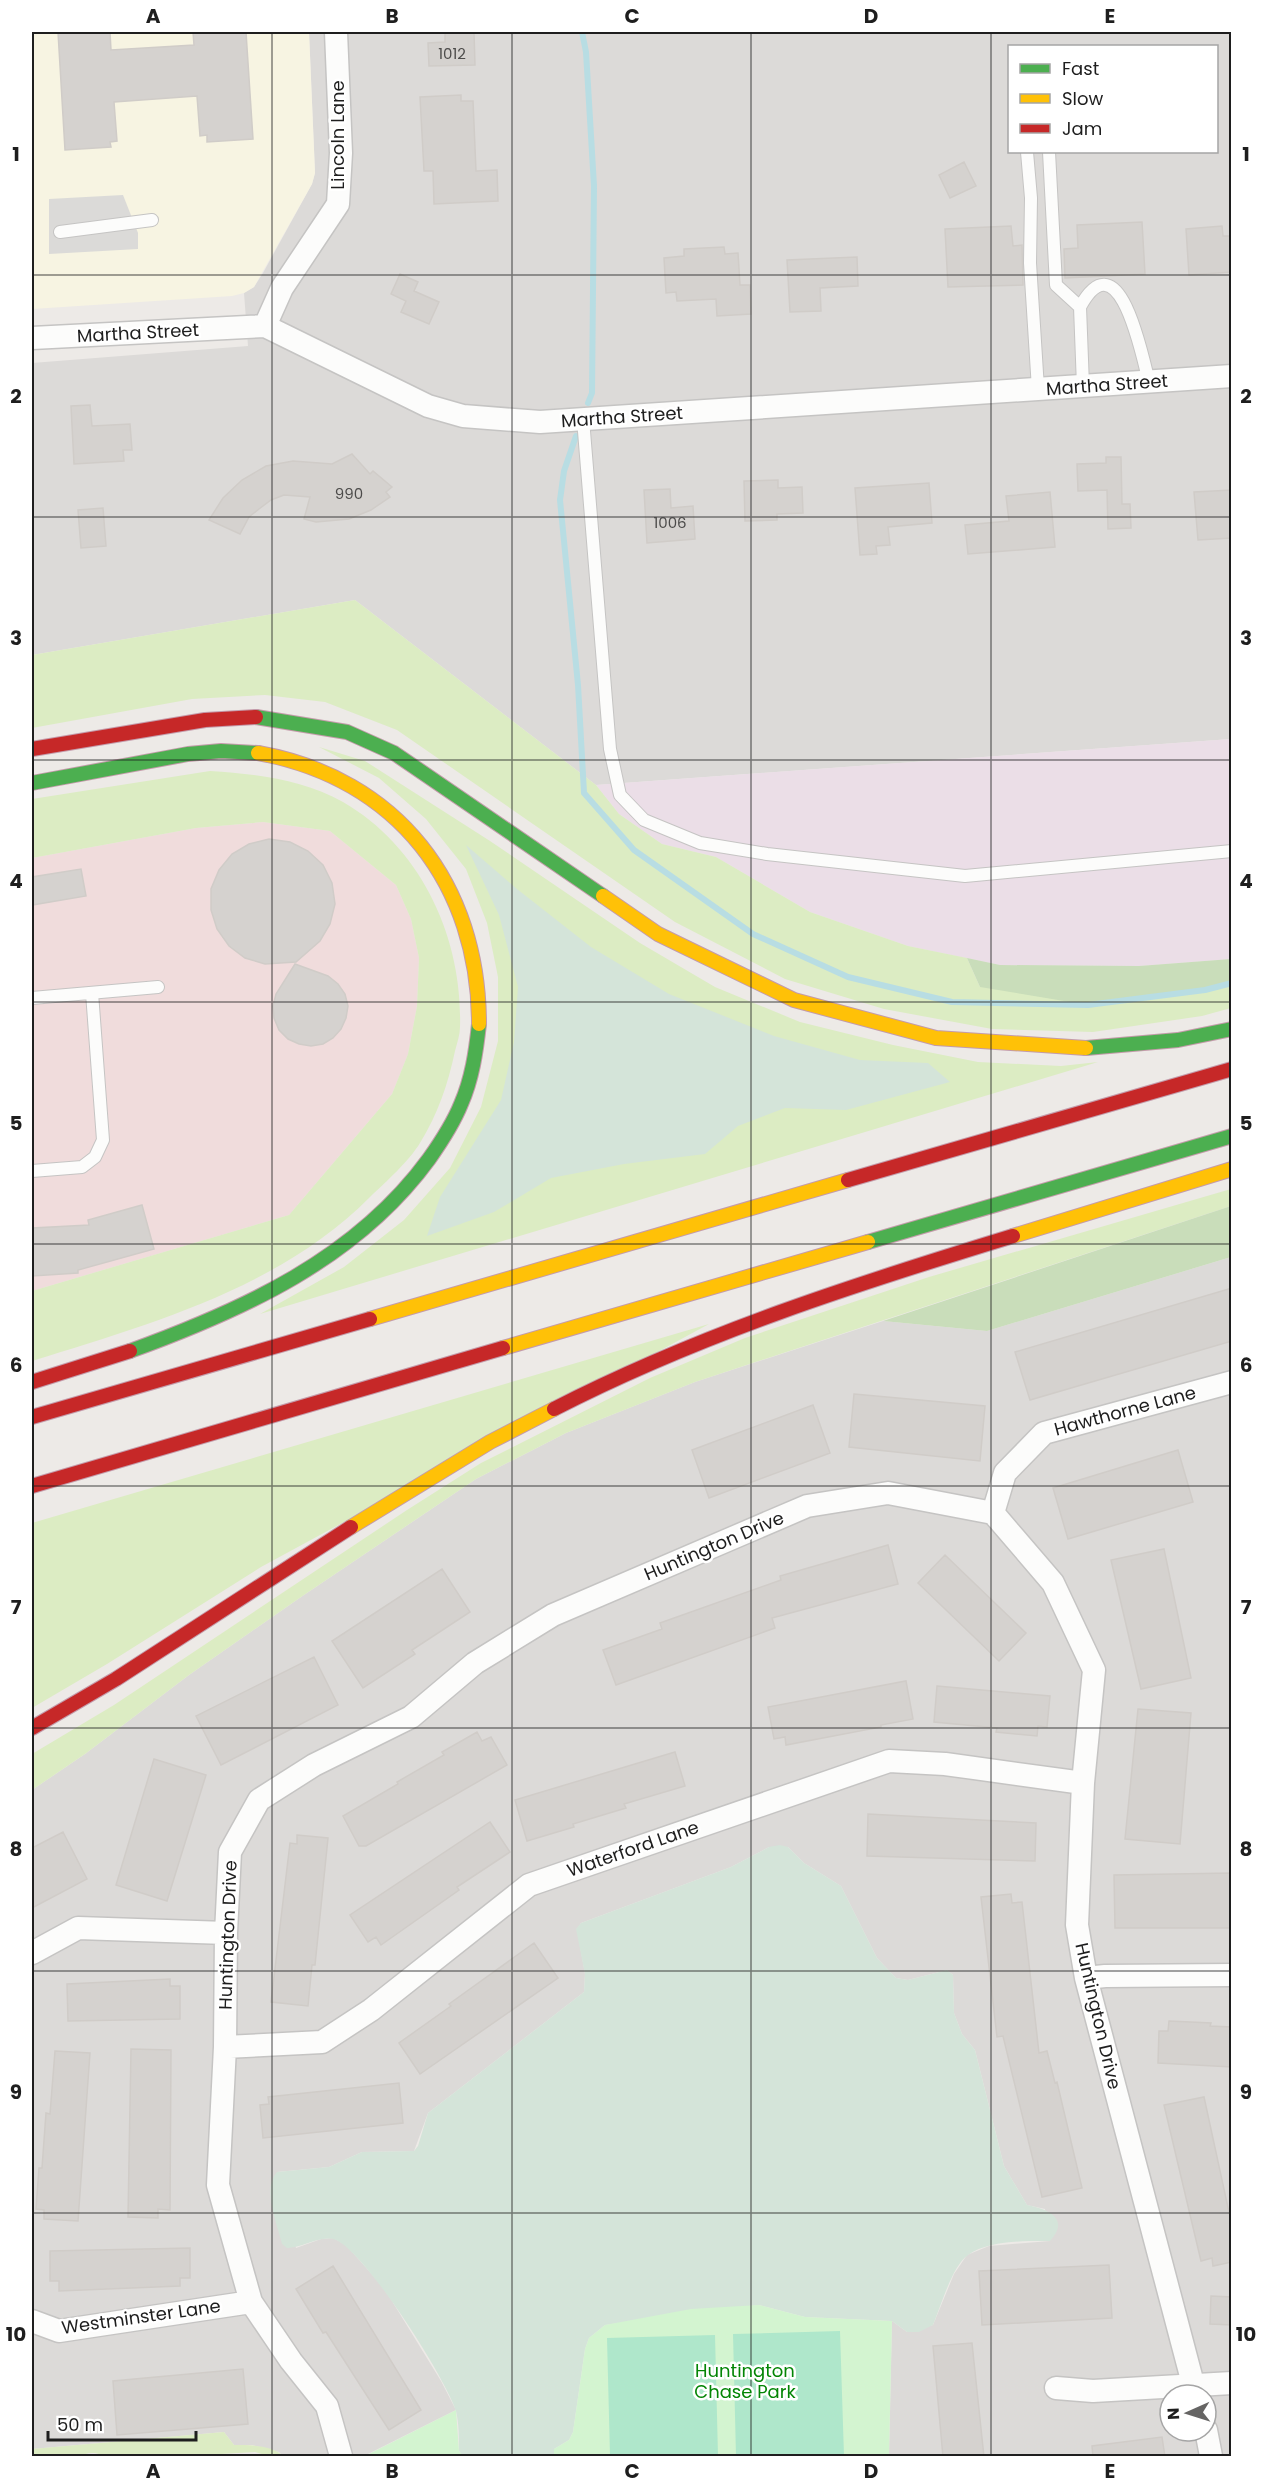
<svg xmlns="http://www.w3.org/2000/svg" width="1263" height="2488" font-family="Poppins,sans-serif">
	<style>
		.residential { fill: #dcdad8; fill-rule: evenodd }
		.commercial { fill: #f0dcdc }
		.industrial { fill: #ebdee7 }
		.education { fill: #f7f4e2 }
		.religious { fill: #dbdad8 }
		.grass { fill: #dcecc3 }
		.forest { fill: #c9ddba }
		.wetland { fill: #d4e4d9 }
		.park { fill: #d3f4d0 }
		.pitch { fill: #afe7cb }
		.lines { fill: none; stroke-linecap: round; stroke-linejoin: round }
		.stream { stroke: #b8dde3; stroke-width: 6 }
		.building { fill: #d5d2cf; stroke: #d0ccc8; stroke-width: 1.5 }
		.lane-casing { stroke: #c5c4c3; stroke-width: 14 }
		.street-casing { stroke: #c5c4c3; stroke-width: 25 }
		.fast-casing { stroke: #c49baa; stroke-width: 16 }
		.slow-casing { stroke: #c49baa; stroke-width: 16 }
		.jam-casing { stroke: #c49baa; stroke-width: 16 }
		.lane { stroke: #fcfcfb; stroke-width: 12 }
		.street { stroke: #fcfcfb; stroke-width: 22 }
		.fast { stroke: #4caf50; stroke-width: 14 }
		.slow { stroke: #ffc107; stroke-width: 14 }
		.jam { stroke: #c62828; stroke-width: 14 }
		.grid { fill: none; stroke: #1e1e1e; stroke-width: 1.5; stroke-opacity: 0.55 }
		.labels { text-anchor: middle; stroke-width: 5; stroke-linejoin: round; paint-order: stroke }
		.number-label { font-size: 15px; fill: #4c4b4a }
		.street-label { font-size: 18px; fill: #1e1e1e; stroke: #fff }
		.park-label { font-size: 18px; fill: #038505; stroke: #fff }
		.neatline { fill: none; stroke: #1e1e1e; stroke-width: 2 }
		.grid-label { font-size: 20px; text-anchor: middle; font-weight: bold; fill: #1e1e1e }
	</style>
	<rect width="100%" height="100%" fill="#edeae7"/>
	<path class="residential" d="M309,32H1231V739L596,785L355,600L32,655V363L248,346L244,293L254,287L263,273L312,184L315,173ZM1010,46H1216V152H1010Z
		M1231,1257V2456H889L892,2321L907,2332L933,2325L954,2274L967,2255L989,2246L1050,2241L1045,2209L1027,2205L1004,2166L975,2050L962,2034L954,2013L953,1975L947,1970L908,1980L896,1978L877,1958L841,1886L804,1863L788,1847H769L731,1867L581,1923L577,1929L585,1974L584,1992L428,2113L414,2151L362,2152L329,2167L277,2172L296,2248L321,2239L333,2238L346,2245L384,2288L441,2381L456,2410L364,2456H283L279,2452L252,2445H234L224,2432L32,2449V1790L85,1754L189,1675L301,1597L476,1479L566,1433L695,1382L883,1321L987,1331ZM1170,2395H1206V2431H1170Z"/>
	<path class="commercial" d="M263,822L330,831L396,885L411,919L419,958L417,1006L408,1054L392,1094L289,1215L32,1291V858L196,828Z"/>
	<path class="industrial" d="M1231,739V959L1139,966L1000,965L908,946L810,912L716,857L662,844L619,814L596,785Z"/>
	<path class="education" d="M32,32H309L315,173L312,184L254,287L244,293L232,296L32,309Z"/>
	<path class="religious" d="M123,195L138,233V249L49,254V199Z"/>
	<path class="grass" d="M355,600L596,785L619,814L662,844L716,857L810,912L908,946L967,958L980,987L1205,990L1231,983V1008L1202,1016L1093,1032L992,1029L884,1009L785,979L675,922L397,730L325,702L265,695L192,699L32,728V655Z
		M319,747L365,761L490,841L640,943L715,987L800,1022L893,1045L978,1062L1061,1066L1098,1062L260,1314L344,1267L404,1220L450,1168L481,1107L498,1041V977L487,923L466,869L426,819L379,778Z
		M210,771C256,774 302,779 343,802C421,847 463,938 460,1027C460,1035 457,1043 455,1051C448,1084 438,1114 420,1143C409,1161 386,1182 370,1197C280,1288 150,1324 32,1361V1291L289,1215L392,1094L408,1054L417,1006L419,958L411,919L396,885L330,831L263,822L196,828L32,858V799Z
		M1231,1189V1206L695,1382L566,1433L476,1479L301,1597L189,1675L85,1754L32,1790V1754L114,1705L407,1510L481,1463L650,1378L745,1338L929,1277Z
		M709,1324L261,1567L107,1664L32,1708V1523Z
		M224,2432L234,2445C248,2445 273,2445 283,2456H269L255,2452L188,2456H103C93,2450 86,2455 76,2456C61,2458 46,2457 32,2456V2449Z"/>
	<path class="forest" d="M967,958L1000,965L1139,966L1231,959V983L1205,990L1088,1005L980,987Z
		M1231,1206V1257L987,1331L883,1321Z"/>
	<path class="wetland" d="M466,845L517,889L591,947L669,994L774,1036L860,1060L928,1063L950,1082L846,1110L785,1108L738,1126L705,1154L624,1164L551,1178L494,1212L427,1236L440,1197L501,1100L514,1042L518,987L499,915Z
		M780,1845L788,1847L804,1863L841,1886L877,1958L896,1978L908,1980L947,1970L953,1975L954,2013L962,2034L975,2050L1004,2166L1027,2205C1047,2209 1071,2218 1050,2241C1025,2241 989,2240 968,2255C952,2266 941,2306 933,2325L919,2332H907L892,2321L805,2317L759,2305L605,2325L589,2338L585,2349L573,2432L569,2440L554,2449V2456H463L459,2451C459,2438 459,2423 456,2411C445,2377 366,2253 336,2240C321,2234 303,2248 287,2248L282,2244C277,2223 262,2190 277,2172L329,2167L362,2152L414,2151L418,2146L428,2113L584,1992L585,1974L576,1929L581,1923L731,1867L769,1847Z"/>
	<path class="park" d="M759,2305L805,2317L892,2321L889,2456H554V2449L569,2440L573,2432L585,2349L589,2338L605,2325L691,2309Z
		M456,2410L459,2451L463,2456H370L369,2454Z"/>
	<path class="pitch" d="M840,2331L844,2456H736L733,2334Z
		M715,2335L718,2456H610L607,2338Z"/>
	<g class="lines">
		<path class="stream" d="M582,32L586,52L594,186L592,393L588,403
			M576,436L564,471L560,500L578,685L584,793L634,850L753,934L848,977L952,1002L1088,1005L1205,990L1232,983"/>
	</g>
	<path class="building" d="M58,32H110L111,50L194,45L193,32H246L253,139L207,142V135L200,136L197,96L114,102L117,141L110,142L111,147L65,150Z
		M445,32H474L475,65L429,66L428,43L445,42Z
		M461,95V101H473L476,171L497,170L498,201L434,204L433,171H424L420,97Z
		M964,162L976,186L950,198L939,175Z
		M1142,222L1145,274L1065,278L1064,249L1078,248L1077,225Z
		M1011,226L1013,246L1022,245L1023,285L948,287L945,229Z
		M1222,226L1223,236H1232V272L1189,275L1186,229Z
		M724,247L725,254L738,253L740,285H750L751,314L717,316L716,299L677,301L676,292L666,293L664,258L684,256V249Z
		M857,257L858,286L820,288L821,311L790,312L787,260Z
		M400,274L418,282L414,291L439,302L429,324L401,312L406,301L391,294Z
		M90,405L92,426L130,424L132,450H123L124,461L74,464L71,406Z
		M352,454L370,474L373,471L392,487L386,492L390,497L371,510L349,519L316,522L304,519L310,497L284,495L271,500L259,509L249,517L240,534L209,520L223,498L242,480L266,466L293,461L332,464Z
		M1106,457H1121L1122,504H1130L1131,528L1108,529L1107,490L1078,491L1077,464L1106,463Z
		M778,480V488L802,487L803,513L777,514V520L745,521L744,481Z
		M929,483L932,523L888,527L890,545L876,546L877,554L860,555L855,488Z
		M670,489L671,508L693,506L695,539L647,543L644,490Z
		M1232,490V538L1198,540L1194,492Z
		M1050,492L1055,547L968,554L965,525L1009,521L1006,496Z
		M103,508L106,546L81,548L78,510Z
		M269,839L290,842L308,851L323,865L332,883L335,904L330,924L320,941L296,962L265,964L245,958L229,946L217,929L211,910V889L219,870L232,854L249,844Z
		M81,869L86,896L32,905V877Z
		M295,964L328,976L338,984L345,994L348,1006L346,1018L341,1029L333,1038L323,1044L311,1046L299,1044L288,1039L279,1030L274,1018L273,1006L276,994Z
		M142,1205L154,1249L78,1270V1273L32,1276V1228L89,1225L88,1220Z
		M1232,1288V1341L1030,1400L1015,1352Z
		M854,1394L985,1406L980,1461L849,1447Z
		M813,1405L830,1453L709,1498L692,1450Z
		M1178,1450L1193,1502L1068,1539L1053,1488Z
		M888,1545L898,1584L772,1618L775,1628L616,1685L603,1650L662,1629L660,1623L781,1580L780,1576Z
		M1164,1549L1191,1678L1141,1689L1111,1560Z
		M945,1555L1026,1633L999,1661L918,1583Z
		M442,1569L470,1612L412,1650L415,1654L363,1688L332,1641Z
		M314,1657L338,1705L221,1765L196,1716Z
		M906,1681L913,1719L881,1725V1727L786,1745L785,1737L774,1739L768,1707Z
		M937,1686L1050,1696L1047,1727L1038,1726L1037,1736L996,1732L997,1728L934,1722Z
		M1138,1709L1191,1713L1180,1844L1125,1839Z
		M477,1732L482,1741L491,1737L507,1765L366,1846H359L343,1816L398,1784L397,1782L444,1755L442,1752Z
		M675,1752L685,1786L624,1804L626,1808L573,1824L574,1827L527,1841L515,1800Z
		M154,1759L206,1775L167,1901L116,1885Z
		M868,1814L1036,1823L1035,1861L867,1856Z
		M490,1822L510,1852L457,1887L459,1890L381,1945L376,1937L368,1942L350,1915Z
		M63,1832L87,1879L32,1908V1848Z
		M297,1835L328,1838L315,1965H312L308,2006L271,2002L290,1843L297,1844Z
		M1232,1873V1928H1115L1114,1875Z
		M1011,1894L1012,1903L1022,1902L1039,2053L1047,2051L1055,2083L1057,2082L1082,2188L1042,2197L1003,2036L997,2037L981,1897Z
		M534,1943L558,1978L420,2074L399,2043L451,2006L449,2004Z
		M170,1979V1986H180V2019L68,2021L67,1984Z
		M1169,2021L1211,2023L1210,2026L1232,2027V2067L1158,2063L1159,2031H1168Z
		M131,2049L171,2050L170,2210L158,2209V2218L128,2217Z
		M55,2051L90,2053L78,2221L44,2219V2210L36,2209L39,2168H42L46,2113L50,2114Z
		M399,2083L403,2123L263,2138L260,2105L269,2104L268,2097Z
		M1204,2097L1232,2226V2262L1213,2266L1212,2258L1201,2261L1164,2105Z
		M190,2248V2278H180V2286L59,2291V2281H50V2251Z
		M1109,2265L1112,2318L982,2325L979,2271Z
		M333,2266L421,2410L389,2430L326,2332L323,2333L296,2289Z
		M1211,2296L1232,2297V2325L1210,2324Z
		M972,2343L984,2457H943L933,2346Z
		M243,2369L248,2424L117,2435L113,2381Z
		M1162,2437L1165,2457H1093L1092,2446Z"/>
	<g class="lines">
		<defs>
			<path id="lane" d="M1027,152L1031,198L1030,263L1038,389
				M1049,152L1056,285L1080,307L1083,386
				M60,232L152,220
				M1080,307C1119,236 1142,355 1149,382
				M583,419L610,749L620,795L644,820L700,843L767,854L965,876L1232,851
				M32,998L158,987
				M32,1171L82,1167L95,1157L103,1140L92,993"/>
			<path id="street" d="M265,326L282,288L338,204L341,153L336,32
				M32,338L265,326L428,406L463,416L540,422L1232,376
				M993,1513L1005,1473L1044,1433L1232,1382
				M32,1953L78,1928L226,1933
				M1086,1978L1105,1976L1232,1975
				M225,2047L322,2042L371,2010L529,1885L889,1761L945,1764L1083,1783
				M32,2321L59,2331L251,2302
				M1056,2388L1093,2391L1232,2383
				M1206,2430L1211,2456
				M341,2456L327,2406L291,2361L251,2302L218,2185L225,2047L226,1933L230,1852L259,1800L314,1765L411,1717L475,1663L553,1615L807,1506L888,1493L993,1513L1053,1583L1094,1670L1083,1783L1077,1925L1086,1978L1196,2395"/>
			<path id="fast" d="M256,717L347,732L394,753L603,896
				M32,783L188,754L221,751L258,753
				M1086,1048L1178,1040L1232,1029
				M868,1242L1232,1136
				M130,1351C243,1310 356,1259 429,1159C441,1142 453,1124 461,1104C472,1079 476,1052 479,1024"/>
			<path id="slow" d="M258,753C398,778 479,885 479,1024
				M603,896L658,934L794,1000L936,1038L1086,1048
				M1013,1236L1232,1169
				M370,1319L848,1180
				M503,1348L868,1242
				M351,1527L490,1442L554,1409"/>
			<path id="jam" d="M32,749L205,720L256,717
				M848,1180L1232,1069
				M32,1382L130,1351
				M554,1409C700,1334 856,1284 1013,1236
				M32,1417L370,1319
				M32,1486L503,1348
				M32,1728L116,1679L351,1527"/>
		</defs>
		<use href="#lane" class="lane-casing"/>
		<use href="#street" class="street-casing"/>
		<use href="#fast" class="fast-casing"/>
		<use href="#slow" class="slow-casing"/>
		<use href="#jam" class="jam-casing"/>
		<use href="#lane" class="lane"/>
		<use href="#street" class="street"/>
		<use href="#fast" class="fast"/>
		<use href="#slow" class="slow"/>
		<use href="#jam" class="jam"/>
	</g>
	<path class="grid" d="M272,32V2456M512,32V2456M751,32V2456M991,32V2456M32,275H1232M32,517H1232M32,760H1232M32,1002H1232M32,1244H1232M32,1486H1232M32,1728H1232M32,1971H1232M32,2213H1232"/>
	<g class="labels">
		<g class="number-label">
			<text x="452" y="59">1012</text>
			<text x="349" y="499">990</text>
			<text x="670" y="528">1006</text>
		</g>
		<g class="street-label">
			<text transform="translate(338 135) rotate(-90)" y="6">Lincoln Lane</text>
			<text transform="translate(138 333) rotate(-3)" y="6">Martha Street</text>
			<text transform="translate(1107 385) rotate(-4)" y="6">Martha Street</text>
			<text transform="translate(622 417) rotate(-4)" y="6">Martha Street</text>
			<text transform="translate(1125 1411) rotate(-15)" y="6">Hawthorne Lane</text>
			<text transform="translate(714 1546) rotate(-23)" y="6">Huntington Drive</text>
			<text transform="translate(633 1849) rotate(-19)" y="6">Waterford Lane</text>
			<text transform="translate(228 1935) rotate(-88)" y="6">Huntington Drive</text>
			<text transform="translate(1098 2016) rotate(77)" y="6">Huntington Drive</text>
			<text transform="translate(141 2317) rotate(-8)" y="6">Westminster Lane</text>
		</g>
		<g class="park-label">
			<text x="745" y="2377">Huntington<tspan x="745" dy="21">Chase Park</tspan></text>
		</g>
	</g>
	<rect width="1263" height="2488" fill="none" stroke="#ffffff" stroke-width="66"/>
	<rect x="1008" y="45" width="210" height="108" fill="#ffffff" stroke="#a5a5a5" stroke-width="1.5"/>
	<rect x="1020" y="64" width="30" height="9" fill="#4caf50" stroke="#a5a5a5" stroke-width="1.5"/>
	<text x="1062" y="75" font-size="18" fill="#1e1e1e">Fast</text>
	<rect x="1020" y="94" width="30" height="9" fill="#ffc107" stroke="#a5a5a5" stroke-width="1.5"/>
	<text x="1062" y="105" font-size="18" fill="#1e1e1e">Slow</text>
	<rect x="1020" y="124" width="30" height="9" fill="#c62828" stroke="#a5a5a5" stroke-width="1.5"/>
	<text x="1062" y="135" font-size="18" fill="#1e1e1e">Jam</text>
	<g transform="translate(1188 2413) rotate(267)"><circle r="28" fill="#ffffff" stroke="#a5a5a5" stroke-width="1.5"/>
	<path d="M0-4.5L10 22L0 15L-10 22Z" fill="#666564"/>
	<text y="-9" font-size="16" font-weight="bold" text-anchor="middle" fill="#1e1e1e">N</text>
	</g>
	<path d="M48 2431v9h148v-9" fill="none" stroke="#1e1e1e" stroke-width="3"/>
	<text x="57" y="2431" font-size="18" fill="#1e1e1e" stroke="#ffffff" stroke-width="4.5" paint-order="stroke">50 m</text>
	<rect x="33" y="33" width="1197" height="2422" class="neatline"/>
	<g class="grid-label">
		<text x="153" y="23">A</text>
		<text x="392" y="23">B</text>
		<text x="632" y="23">C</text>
		<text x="871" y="23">D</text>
		<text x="1110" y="23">E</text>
		<text x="16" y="161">1</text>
		<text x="1246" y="161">1</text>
		<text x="16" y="403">2</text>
		<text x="1246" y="403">2</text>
		<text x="16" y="645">3</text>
		<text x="1246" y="645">3</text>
		<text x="16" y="888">4</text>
		<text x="1246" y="888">4</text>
		<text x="16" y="1130">5</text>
		<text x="1246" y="1130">5</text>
		<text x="16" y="1372">6</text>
		<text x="1246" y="1372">6</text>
		<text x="16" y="1614">7</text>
		<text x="1246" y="1614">7</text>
		<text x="16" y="1856">8</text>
		<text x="1246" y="1856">8</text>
		<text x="16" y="2099">9</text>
		<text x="1246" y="2099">9</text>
		<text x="16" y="2341">10</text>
		<text x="1246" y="2341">10</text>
		<text x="153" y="2478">A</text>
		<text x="392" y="2478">B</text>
		<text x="632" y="2478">C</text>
		<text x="871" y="2478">D</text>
		<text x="1110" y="2478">E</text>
	</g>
</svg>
